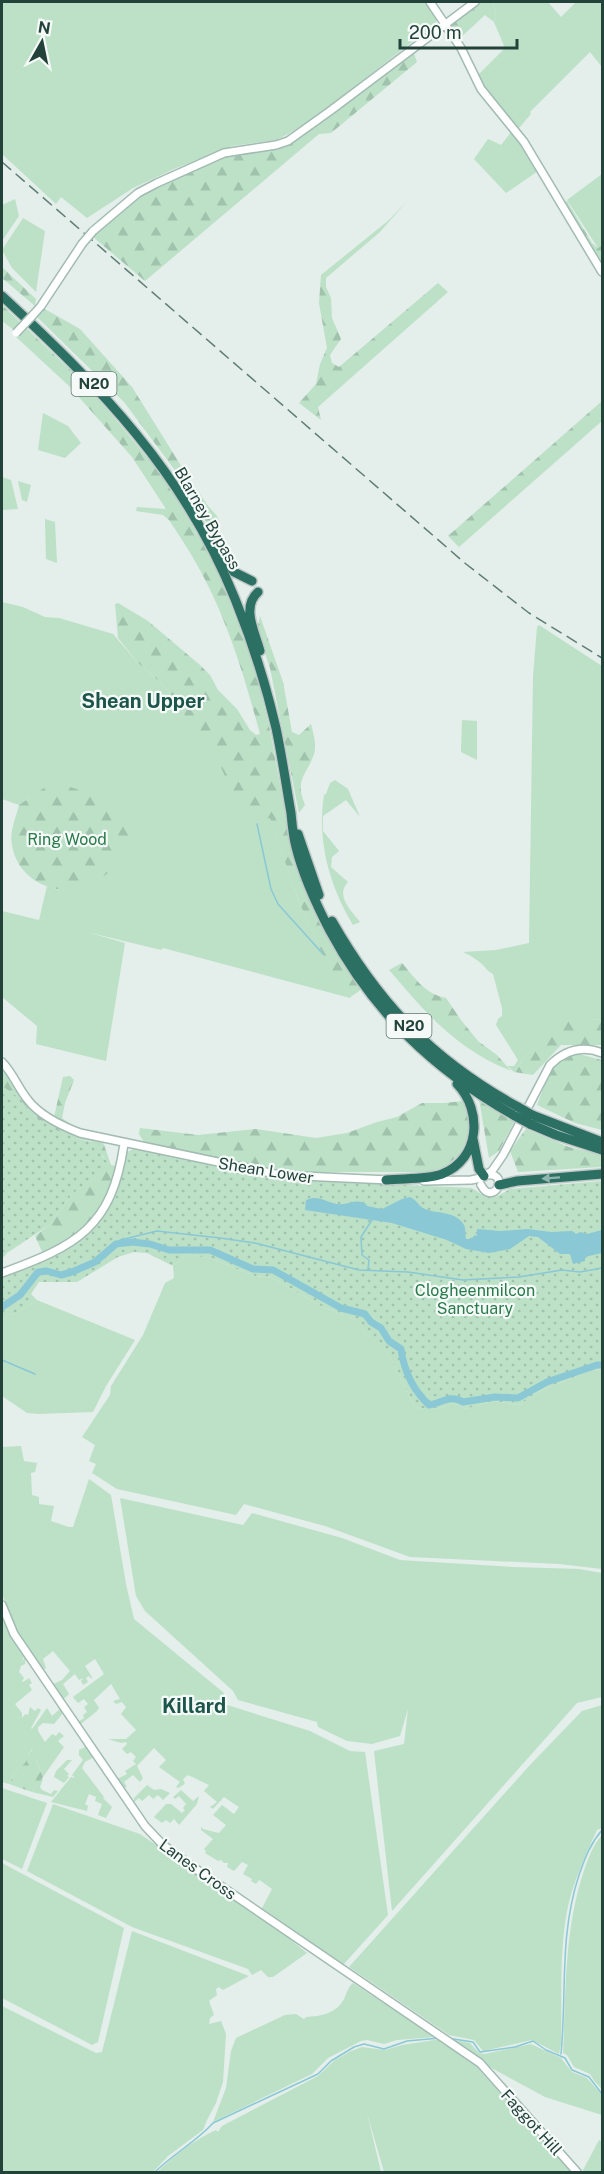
<svg xmlns="http://www.w3.org/2000/svg" width="604" height="2174" font-family="'Public Sans',sans-serif">
	<style>
		.green { fill: #bce1c7 }
		.forest { fill: url(#forest-firs) }
		.park { fill: url(#park-dots) }
		.water { fill: #8ac8d6 }
		.lines { fill: none; stroke-linecap: round; stroke-linejoin: round }
		.stream { stroke: #8ac8d6; stroke-width: 1.5 }
		.river { stroke: #8ac8d6; stroke-width: 7 }
		.secondary-casing { stroke: #a2bbb3; stroke-width: 10 }
		.highway-casing { stroke: #c1cac8; stroke-width: 12 }
		.secondary { stroke: #fff; stroke-width: 7 }
		.highway { stroke: #2c7063; stroke-width: 9 }
		.rail { stroke: #5d7d75; stroke-width: 1.5; stroke-dasharray: 12 6; stroke-linecap: butt }
		.secondary-bridge-casing { stroke: #a2bbb3; stroke-width: 10; stroke-linecap: butt }
		.highway-bridge-casing { stroke: #c1cac8; stroke-width: 12; stroke-linecap: butt }
		.secondary-bridge { stroke: #fff; stroke-width: 7 }
		.highway-bridge { stroke: #2c7063; stroke-width: 9 }
		.oneway { fill: #90b5ae }
		.labels { text-anchor: middle; stroke-width: 4.5; stroke-linejoin: round; paint-order: stroke }
		.shield { fill: #f5faf8; stroke: #617973; stroke-width: 1.5 }
		.shield-label { font-size: 15px; font-weight: bold; fill: #22423a }
		.street-label { font-size: 16px; fill: #22423a; stroke: #f5faf8 }
		.park-label { font-size: 16px; fill: #297b4b; stroke: #f5faf8 }
		.quarter-label { font-size: 20px; font-weight: bold; fill: #1c5549; stroke: #f5faf8 }
	</style>
	<defs>
		<pattern id="forest-firs" width="22" height="20" patternUnits="userSpaceOnUse" patternTransform="scale(1.5)"><rect width="22" height="20" fill="#bce1c7"/><path d="M5 1l3.5 6h-7zM16 11l3.5 6h-7z" fill="#a1c2ac"/></pattern>
		<pattern id="park-dots" width="8" height="8" patternUnits="userSpaceOnUse" patternTransform="scale(1.5)"><rect width="8" height="8" fill="#bce1c7"/><path d="M2 2h.1M6 6h.1" fill="none" stroke="#a1c2ac" stroke-width="1.8" stroke-linecap="round"/></pattern>
	</defs>
	<rect width="100%" height="100%" fill="#e4eeea"/>
	<path class="green" d="M2,2H425L437,20L435,24L313,119L288,134L276,140L232,146L174,169L133,188L87,218L61,197L56,204L2,154Z
		M495,2H548L561,17L576,2H602V67L590,52L530,112L531,114L519,128L494,100L477,76L505,48L494,22L496,13L493,4Z
		M512,131L523,144L538,171L506,193L474,159L488,139L501,145Z
		M602,174V245L598,248L567,200Z
		M15,199L19,216L2,241V205Z
		M23,218L45,231L36,292L12,268L2,250Z
		M43,413L68,426L81,443L65,458L38,450Z
		M2,477L11,480L18,509L2,510Z
		M18,481L31,485L27,502L22,500Z
		M45,519L55,522L57,563L46,559Z
		M2,602L23,607L45,617L59,618L113,634L137,662L160,682L176,700L201,744L213,749L225,774L270,817L299,902L332,974L352,996L350,998L163,948L161,950L87,932L125,943L106,1061L36,1044L37,1026L2,997V911L39,920L47,886L59,890L31,797L19,805L2,799Z
		M539,625L602,666V1019L569,1022L526,1055L514,1072L507,1066H514L518,1060L496,1025L498,1019L502,1016V1008L493,974C487,971 486,968 482,964C476,959 470,955 463,952L496,950L529,943L533,676L537,627Z
		M462,720L477,721V760L461,752Z
		M335,780L348,789L360,817L346,800L323,816V831L339,851L332,857L331,867L348,882C335,896 351,910 360,922L353,925C329,885 317,841 324,795L326,794L330,783Z
		M188,1254L212,1259L255,1276L272,1278L321,1306L355,1320L376,1337L393,1363L415,1407C429,1411 441,1409 454,1403L465,1409L493,1401L519,1405L540,1391L594,1369L602,1370V1569L559,1564L410,1557L325,1526L244,1504L236,1515L117,1489L92,1473L96,1464L89,1461L95,1445L82,1437L110,1395L111,1386L143,1335L165,1283L174,1278L173,1266Z
		M37,1300L135,1340L106,1386L93,1412L39,1414L27,1413L2,1396V1319L20,1311Z
		M21,1446L24,1461L37,1463L35,1472L31,1473L32,1495L39,1497V1504L54,1506L51,1521L69,1527H73L89,1479L111,1495L126,1584L134,1619L224,1693L221,1703L310,1731L350,1751L365,1752L388,1915L343,1965L261,1910L272,1889L261,1881L259,1880L256,1884L251,1881L252,1879L243,1874L248,1865L242,1862L234,1871L227,1867L228,1863H224L221,1860L218,1861L205,1853L206,1851L204,1849L213,1839L201,1830V1827L203,1829L219,1833L226,1825L213,1815L222,1805L234,1814L239,1807L224,1797L213,1809L210,1807L217,1802L204,1791L209,1785L188,1775L183,1779L185,1784L178,1788L176,1787L180,1782L159,1767L166,1760L154,1748L137,1766L143,1778L140,1782L133,1775L124,1782L127,1787L124,1788L117,1779L127,1774L125,1771L136,1764L133,1761L136,1757L131,1752L127,1754L122,1749L127,1744L126,1742L121,1743L108,1739H126L136,1730L121,1714L126,1707L122,1702L116,1704L113,1701L120,1699L111,1684L94,1700L99,1708L97,1711L81,1724L78,1722L84,1718L83,1715L87,1712L84,1707L88,1704L84,1699L78,1703L73,1697L104,1674L95,1659L85,1666L92,1677L91,1679L89,1676L86,1678L88,1682L83,1685L81,1681L83,1678L79,1680L75,1674L63,1684L69,1694L65,1698H62L53,1684L62,1680L70,1671L53,1651L43,1659L46,1668L43,1670L17,1632L2,1594V1447Z
		M120,1498L243,1525L252,1513L342,1538L400,1560L513,1567L579,1569L602,1573V1697L577,1703L392,1911L374,1751L404,1744L408,1709L400,1736L372,1744L347,1741L318,1727L317,1722L238,1700L233,1691L145,1611L136,1596Z
		M2,1615L9,1632L24,1656L22,1662L25,1657L26,1658L25,1664L21,1666L19,1672L24,1678L22,1681L23,1682L29,1678L32,1683L29,1685L32,1690L15,1704L22,1713V1718L25,1714L28,1715L30,1707L35,1711L38,1708L41,1710L31,1728L32,1729L47,1708L52,1716L61,1708L64,1712L54,1724L43,1723L38,1727V1731L45,1742L52,1734L56,1736L59,1732L64,1736L58,1741L64,1747L43,1777L32,1749L28,1755V1760L23,1767L17,1769L9,1784L2,1782Z
		M602,1705V1828L597,1830C585,1856 573,1882 567,1911C559,1955 562,2000 561,2044L559,2054L532,2040L483,2051L474,2040L449,2035L349,1967L530,1765L582,1711Z
		M87,1746L94,1757L85,1762L82,1768L104,1797L103,1798L112,1807L106,1818L98,1815L102,1804L95,1801L96,1797L89,1794L85,1804L88,1806L87,1811L51,1802L71,1777L75,1778L72,1775L83,1760L79,1755V1750Z
		M67,1760H72L64,1769L69,1774L67,1776L69,1777L64,1783L54,1777L56,1771Z
		M41,1779H43L40,1787L42,1790L51,1794L54,1790L58,1791L53,1797L32,1792Z
		M147,1785L154,1790L161,1789L170,1793L163,1800L158,1795L153,1799L149,1795L142,1801L139,1798L134,1802V1798Z
		M2,1788L47,1803L22,1869L2,1859Z
		M181,1790L193,1801L199,1796L197,1804L179,1825L174,1819L170,1823L166,1820L162,1823L154,1817L166,1804H171L182,1813L185,1810L183,1808L186,1804L179,1796L175,1799L173,1797Z
		M53,1804L140,1834L273,1925L307,1953L273,1977H268L261,1970L252,1975L248,1969L132,1927L27,1871Z
		M602,1835V2089L595,2082L590,2074L574,2067L567,2055L563,2053C566,1994 564,1938 581,1880C586,1865 591,1847 602,1835Z
		M2,1863L124,1928L98,2042L92,2045L2,1998Z
		M132,1931L249,1976L223,1990L219,1987L216,1989L217,1995L209,2001L214,2015L210,2018L209,2024L221,2021L226,2034L223,2082L216,2103L207,2120L203,2130L168,2156L153,2172H2V2006L96,2053L102,2052Z
		M353,1983L435,2037L397,2040L384,2044L367,2040L361,2041L328,2058L312,2074L213,2122L226,2088L231,2051L236,2038L285,2015L296,2014L304,2019L306,2017C321,2016 336,2014 344,1999C347,1993 348,1987 353,1983Z
		M441,2039L476,2066L571,2172H384L367,2113L381,2172H157C174,2156 194,2140 216,2130L218,2132L222,2126L318,2076L335,2060L351,2051L362,2047L385,2050L402,2045Z
		M449,2039L470,2043L479,2053L485,2054L531,2044L561,2058L572,2072L587,2078L602,2095V2115L545,2097L488,2066Z
		M599,2140L602,2142V2172H582Z"/>
	<path class="forest" d="M480,2H495L493,4L496,13L494,22L485,15L458,40L449,24Z
		M413,51L417,62L331,133L319,134L145,281L93,237L102,225L133,200L172,177L235,152L277,147Z
		M408,200L380,232L326,278V287L331,298L332,318L341,339L330,355L332,363L339,367L438,283L448,292L318,407L321,420L299,403L316,384L320,364L327,348L319,303L321,275L389,220Z
		M567,201L592,243L598,248L602,245V268L564,203Z
		M2,267L36,299L35,306L2,278Z
		M2,305L87,386L117,421L157,470L177,499L216,567L248,648L260,688L270,730L287,823L297,859L362,989L352,996L332,975L299,902L270,818L245,822L213,749L201,745L176,700L160,682L137,662L118,638L115,604L118,603L148,621L200,665L210,675L218,690L237,709L250,730L256,735L260,734C245,677 226,615 196,563C188,548 178,534 169,520L163,515L136,511L137,507L166,509L132,457L69,386L15,336L14,330L2,321Z
		M43,308L80,329L132,387L188,477L208,506L217,516L220,524L211,531L183,481L124,402L37,317Z
		M602,401V421L459,547L448,536Z
		M260,616L283,682L292,732L299,735L311,724C313,732 317,745 314,754C307,775 294,779 305,805L299,813L270,668L257,630Z
		M57,783C97,794 162,818 115,866C105,876 92,888 77,890C46,893 17,876 12,845C9,833 16,817 19,805L44,788Z
		M402,963C415,978 425,994 446,998L461,1020L478,1041L497,1055L511,1071C456,1049 427,1014 389,970Z
		M602,1019V1045H561L533,1075L514,1072L526,1055L569,1021Z
		M575,1053L602,1060V1130L575,1123L537,1105L551,1068Z
		M2,1065L26,1100L84,1137L103,1142L111,1165L116,1166C114,1191 96,1219 76,1235C67,1243 54,1248 43,1254L35,1236L49,1225L72,1194L110,1165L91,1141C71,1139 48,1129 33,1115C22,1105 14,1094 2,1086Z
		M70,1076L74,1080L65,1103L62,1118L84,1133L77,1131L54,1117L63,1077Z
		M479,1099L514,1122L499,1151L489,1158Z
		M463,1101L471,1119L468,1138L459,1155L444,1167L428,1172H284L145,1144L139,1134L140,1128L198,1135L256,1129L316,1138L347,1133L377,1122L397,1117L422,1103H445Z
		M526,1129L569,1147L602,1155V1167L518,1172L510,1151Z
		M35,1748L36,1760L43,1777L32,1792L9,1784L17,1769C30,1761 24,1762 30,1752Z"/>
	<path class="park" d="M2,1086L19,1098L34,1116L56,1130L79,1139L100,1144L102,1156L111,1165L72,1194L49,1225L7,1253L2,1259L3,1118Z
		M133,1149H141L289,1180L472,1188L481,1194L496,1197L510,1189L602,1181V1370L594,1369L540,1391L519,1405L493,1401L465,1409L454,1403C441,1409 429,1411 415,1407L393,1363L376,1338L355,1320L321,1306L272,1278L255,1276L212,1259L188,1254L173,1266L147,1253L134,1252L118,1257L77,1282H39L31,1294L37,1300L20,1311L2,1319V1276C49,1260 95,1243 115,1193C121,1179 121,1165 127,1152Z"/>
	<path class="water" d="M410,1197C417,1200 418,1206 425,1209C437,1214 456,1211 464,1225C466,1229 465,1234 466,1239H471L475,1235L477,1236V1229L501,1231L528,1229L551,1232L572,1231L576,1234L580,1232L587,1234L602,1230V1253L585,1257V1261L573,1264L570,1254H560L538,1237L529,1236L510,1249L489,1253L466,1249L447,1240L392,1223L305,1210L306,1200C321,1193 329,1206 343,1204C353,1203 356,1199 366,1204L367,1206L382,1209L402,1199Z"/>
	<g class="lines">
		<path class="stream" d="M257,824L271,889L278,904L323,954
			M116,1244L120,1240L157,1231L220,1238L255,1243L359,1270L408,1272L463,1280L519,1277L562,1270L580,1272L602,1268
			M368,1269L369,1260L362,1255L361,1237L372,1220
			M2,1360L35,1374
			M447,2038L473,2042L480,2052L515,2047L533,2041L546,2050L565,2058L572,2070L589,2077L602,2094
			M561,2054C567,1992 559,1936 579,1875C585,1858 590,1844 602,1830
			M155,2172C173,2154 196,2142 213,2123L318,2074L331,2061L354,2047L364,2044L384,2049L407,2041L440,2038"/>
		<path class="river" d="M2,1307L20,1295L38,1272L47,1271L61,1275L72,1272L95,1262L116,1244L132,1242L150,1244L169,1250H210L253,1269L273,1270L341,1308L365,1314L371,1322L381,1328L389,1341L401,1349C404,1371 413,1390 429,1405C442,1403 450,1394 463,1402L495,1397L518,1398L547,1382L597,1365H602"/>
		<defs>
			<path id="secondary" d="M430,2L461,48L481,89L524,142L602,272
				M93,231L138,193L157,183L224,153L276,145L288,141L330,111L475,2
				M33,315L41,306L82,244
				M2,1062C13,1073 18,1088 28,1100C40,1116 62,1126 80,1133L280,1175L389,1180
				M424,1181L471,1180L481,1178L492,1171L503,1155L550,1065C565,1050 582,1045 602,1053
				M481,1185C493,1208 512,1172 486,1175
				M2,1273C76,1246 112,1228 124,1144
				M2,1605L14,1634L145,1826L162,1844L190,1865L480,2063L577,2172"/>
			<path id="highway" d="M2,296C100,387 184,472 235,599C252,641 266,685 276,728C282,756 286,785 291,813C292,824 293,836 296,847C303,876 316,904 330,931C374,1013 434,1070 515,1116
				M215,542L234,572L252,581
				M258,592C241,607 255,632 260,651
				M298,834L319,895
				M332,921C380,1005 433,1060 518,1107
				M532,1115L602,1142
				M530,1124L556,1135L602,1150
				M473,1139L479,1169L484,1176
				M386,1180C404,1178 425,1180 442,1174C480,1159 483,1111 457,1084
				M499,1185L517,1181L602,1174"/>
		</defs>
		<use href="#secondary" class="secondary-casing"/>
		<use href="#highway" class="highway-casing"/>
		<use href="#secondary" class="secondary"/>
		<use href="#highway" class="highway"/>
		<path class="rail" d="M2,162L466,564L529,613L602,658"/>
		<defs>
			<path id="secondary-bridge" d="M82,244L93,231
				M16,333L33,315"/>
			<path id="highway-bridge" d="M518,1107L532,1115
				M515,1116L530,1124"/>
		</defs>
		<use href="#secondary-bridge" class="secondary-bridge-casing"/>
		<use href="#highway-bridge" class="highway-bridge-casing"/>
		<use href="#secondary-bridge" class="secondary-bridge"/>
		<use href="#highway-bridge" class="highway-bridge"/>
	</g>
	<defs><path id="oneway-solid" d="M-6-.8H1V-3.2L6.5 0L1 3.2V.8H-6Z" transform="scale(1.5)"/></defs>
	<use class="oneway" href="#oneway-solid" transform="translate(551 1178) rotate(176)"/>
	<g class="labels">
		<g class="shield">
			<rect x="71.5" y="372" width="45" height="24" rx="4.5"/>
			<rect x="386.5" y="1014" width="45" height="24" rx="4.5"/>
		</g>
		<g class="shield-label">
			<text x="94" y="389">N20</text>
			<text x="409" y="1031">N20</text>
		</g>
		<g class="street-label">
			<text transform="translate(208 518) rotate(60)" y="6">Blarney Bypass</text>
			<text transform="translate(266 1170) rotate(9)" y="6">Shean Lower</text>
			<text transform="translate(198 1869) rotate(36)" y="6">Lanes Cross</text>
			<text transform="translate(532 2122) rotate(48)" y="6">Faggot Hill</text>
		</g>
		<g class="park-label">
			<text x="67" y="845">Ring Wood</text>
			<text x="475" y="1296">Clogheenmilcon<tspan x="475" dy="18">Sanctuary</tspan></text>
		</g>
		<g class="quarter-label">
			<text x="143" y="708">Shean Upper</text>
			<text x="194" y="1713">Killard</text>
		</g>
	</g>
	<rect width="604" height="2174" fill="none" stroke="#22423a" stroke-width="6"/>
	<g transform="translate(42 42) rotate(9)" stroke="#f5faf8" stroke-width="4.5" paint-order="stroke">
	<path d="M0-4.5L10 22L0 15L-10 22Z" fill="#22423a"/>
	<text y="-9" font-size="16" font-weight="bold" text-anchor="middle" fill="#22423a">N</text>
	</g>
	<path d="M400 39v9h117v-9" fill="none" stroke="#22423a" stroke-width="3"/>
	<text x="409" y="39" font-size="18" fill="#22423a" stroke="#f5faf8" stroke-width="4.5" paint-order="stroke">200 m</text>
</svg>
